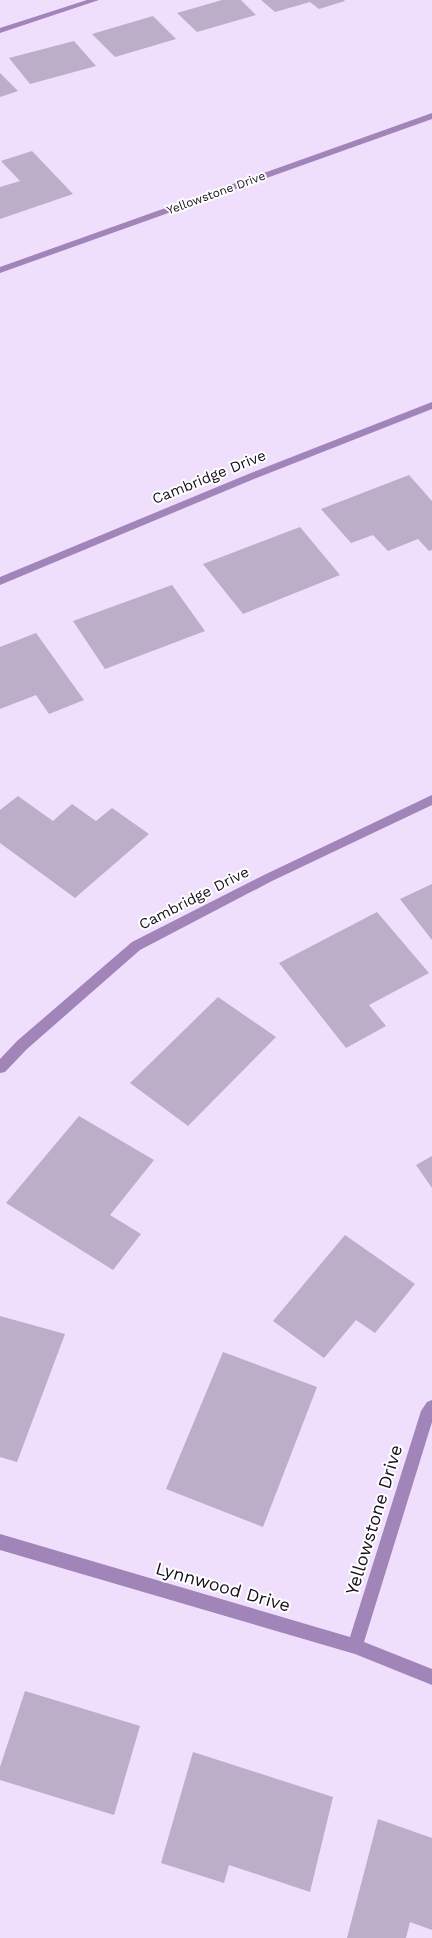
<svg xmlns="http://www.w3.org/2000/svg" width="432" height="1938" font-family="'Work Sans',sans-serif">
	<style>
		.building { fill: #bcadc9 }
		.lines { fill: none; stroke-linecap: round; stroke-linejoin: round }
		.street { fill: #a184b8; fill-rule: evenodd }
		.labels { text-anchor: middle; stroke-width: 4; stroke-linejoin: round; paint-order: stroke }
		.far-street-label { font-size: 12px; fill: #16101a; stroke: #fff }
		.street-label { font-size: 15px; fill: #16101a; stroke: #fff }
		.near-street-label { font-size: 18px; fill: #16101a; stroke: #fff }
	</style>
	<rect width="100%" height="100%" fill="#efdffd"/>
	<path class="building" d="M222,0H241L256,15L197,32L177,13Z
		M261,0H344L345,1L319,9L310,2L275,12Z
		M153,16L176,39L115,57L92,34Z
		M74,41L96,66L30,84L9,58Z
		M0,73L18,91L0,97Z
		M32,151L73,194L0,219V187L20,181L1,161Z
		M409,475L432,501V550L429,551L418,539L388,551L373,535L351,543L321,509Z
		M300,527L340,575L243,614L203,564Z
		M172,585L205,631L105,669L73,621Z
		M36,633L84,700L49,714L36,695L0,709V647Z
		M18,796L53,821L72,804L96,821L112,808L149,834L75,898L0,843V810Z
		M432,884V940L400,899Z
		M377,912L429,973L369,1005L386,1026L346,1048L279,963Z
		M218,997L276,1037L188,1126L130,1083Z
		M79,1116L154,1160L110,1215L141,1234L113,1270L6,1203Z
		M432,1156V1188L416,1165Z
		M345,1235L415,1284L375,1333L356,1320L324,1358L273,1321Z
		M0,1316L65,1334L17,1462L0,1457Z
		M223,1352L317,1387L263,1527L166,1489Z
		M25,1691L140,1726L114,1815L0,1780V1767Z
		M193,1752L333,1797L310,1892L229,1865L224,1883L161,1863Z
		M378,1819L432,1838V1930L410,1922L406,1938H347Z"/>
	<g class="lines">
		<path class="street" d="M87,0H99L0,33V28Z
			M432,113V119L0,273V267Z
			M432,402V409L254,479L0,585V577L246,475Z
			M432,795V805L272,881L140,950L27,1049L5,1072L0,1073V1059L17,1041L132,942L264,875Z
			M432,1400V1422L364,1642L432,1669V1685L355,1654L0,1550V1534L350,1637L421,1411L427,1402Z"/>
	</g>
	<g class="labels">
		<g class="far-street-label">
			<text transform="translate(216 193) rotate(-20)" y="4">Yellowstone Drive</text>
		</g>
		<g class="street-label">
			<text transform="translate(209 477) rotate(-22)" y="5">Cambridge Drive</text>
			<text transform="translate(194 898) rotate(-27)" y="5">Cambridge Drive</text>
		</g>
		<g class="near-street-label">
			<text transform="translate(374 1520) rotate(-73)" y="6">Yellowstone Drive</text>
			<text transform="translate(223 1587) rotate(16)" y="6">Lynnwood Drive</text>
		</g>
	</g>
</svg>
